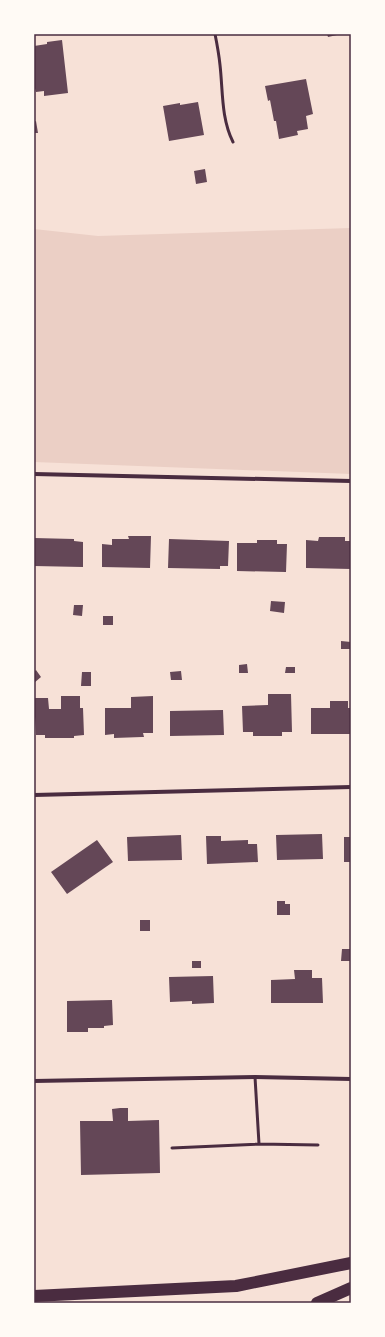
<svg xmlns="http://www.w3.org/2000/svg" width="385" height="1337" font-family="'IBM Plex Sans',sans-serif">
	<style>
		.green { fill: #ebcfc5 }
		.building { fill: #644757 }
		.lines { fill: none; stroke-linecap: round; stroke-linejoin: round }
		.service { stroke: #4a2c40; stroke-width: 3 }
		.minor { stroke: #4a2c40; stroke-width: 4 }
		.motorway { stroke: #4a2c40; stroke-width: 12 }
		.neatline { fill: none; stroke: #4a2c40; stroke-width: 1.5 }
	</style>
	<rect width="100%" height="100%" fill="#f7e1d7"/>
	<path class="green" d="M351,228V474L34,462V229L98,236Z"/>
	<path class="building" d="M327,34H337V35L328,37Z
		M62,40L68,93L44,96V91L36,92L34,85V46L47,44V42Z
		M306,79L313,114L306,116L308,129L297,131L298,135L279,139L276,121H274L270,100L268,101L265,86Z
		M198,102L204,135L169,141L163,106L180,103V105Z
		M36,121L38,133H34V122Z
		M205,169L207,182L196,184L194,171Z
		M128,536H151L150,568L102,567V544L112,545V539H129Z
		M319,537H345V541H351V569L306,568V540L318,541Z
		M34,538L74,539V541L83,542V567L34,566Z
		M169,539L229,541L228,566H220V569L168,568Z
		M257,540H277V544H287L286,572L237,571V543H257Z
		M271,601L285,602L284,613L270,611Z
		M74,605H83L82,616L73,615Z
		M103,616H113V625H103Z
		M341,641L351,642V649H341Z
		M247,664L248,673H239V665Z
		M286,667H295V673H285Z
		M36,670L41,677L34,683V672Z
		M181,671L182,680H171L170,672Z
		M82,672H91V686H81Z
		M268,694H291L292,732H282V736H253V732H243L242,706L268,705Z
		M61,696H80V708H83L84,735L74,736V738H45V735H36L34,698H48L49,709H61Z
		M153,696V733H143L144,737H142L114,738V734L105,735V708H131V697Z
		M330,701H348V708H351V734H311V708H330Z
		M223,710L224,735L170,736V711Z
		M322,834L323,859L277,860L276,835Z
		M181,835L182,860L128,861L127,837Z
		M206,836H221V841L248,840V844H257L258,862L207,864Z
		M344,837H351V862H344Z
		M97,840L113,862L67,894L51,872Z
		M277,901H285V904H290V915H277Z
		M140,920H150V931H140Z
		M342,949H351V961H341Z
		M192,961H201V968H192Z
		M294,970H312V978H322L323,1003H271V980L295,979Z
		M213,976L214,1003L192,1004V1001L170,1002L169,977Z
		M112,1000L113,1025L104,1026V1028H88V1032H67V1001Z
		M120,1108H128V1121L159,1120L160,1173L81,1175L80,1121H113L112,1109Z"/>
	<g class="lines">
		<path class="service" d="M215,34C217,44 219,55 220,65C223,91 221,118 233,142
			M259,1144L318,1145
			M172,1148L259,1144L255,1077"/>
		<path class="minor" d="M34,474L351,481
			M34,795L351,787
			M34,1081L255,1077L351,1079"/>
		<path class="motorway" d="M34,1296L236,1286L351,1263
			M317,1303L351,1288"/>
	</g>
	<rect width="385" height="1337" fill="none" stroke="#fffaf5" stroke-width="70"/>
	<rect x="35" y="35" width="315" height="1267" class="neatline"/>
</svg>
